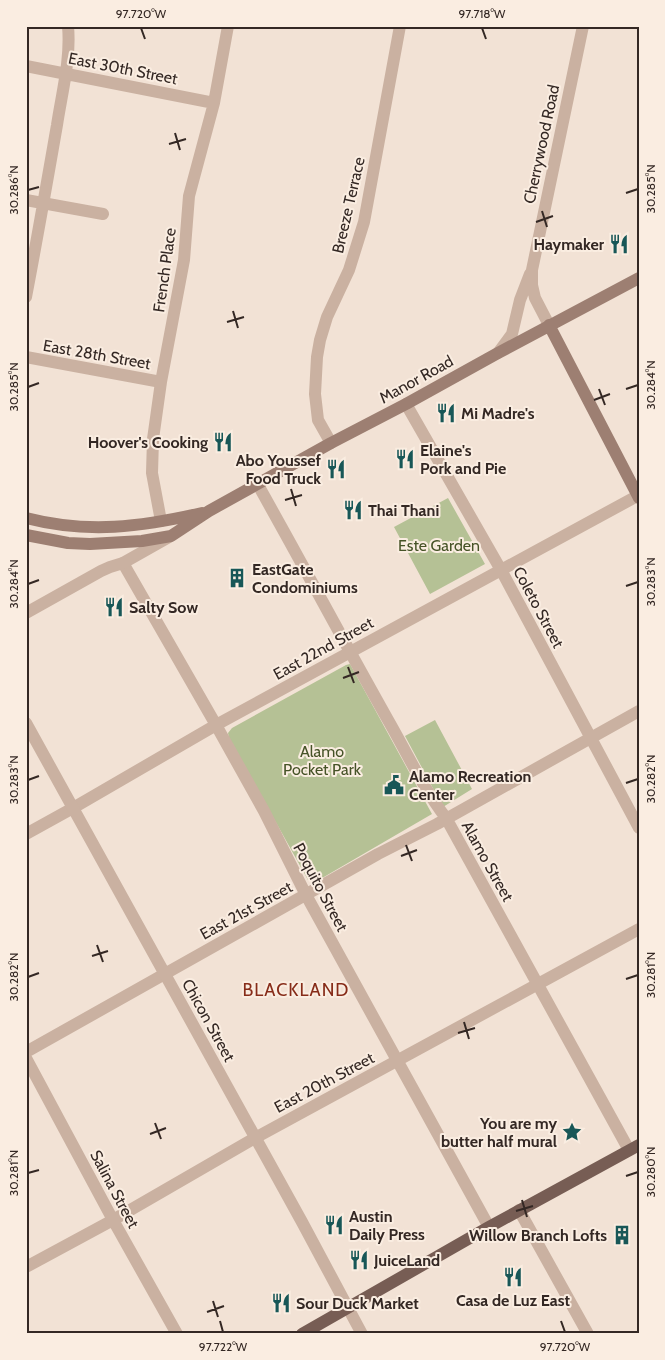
<svg xmlns="http://www.w3.org/2000/svg" width="665" height="1360" font-family="Cabin,sans-serif">
	<style>
		.green { fill: #b5c195 }
		.lines { fill: none; stroke-linecap: round; stroke-linejoin: round }
		.minor { stroke: #cab1a1; stroke-width: 12 }
		.tertiary { stroke: #cab1a1; stroke-width: 12 }
		.secondary { stroke: #9d7f72; stroke-width: 12 }
		.primary { stroke: #775d54; stroke-width: 12 }
		.ticks { fill: none; stroke: #342824; stroke-width: 2 }
		.labels { text-anchor: middle; stroke-width: 4; stroke-linejoin: round; paint-order: stroke }
		.street-label { font-size: 16px; fill: #342824; stroke: #faede1 }
		.poi-label { font-size: 16px; font-weight: bold; fill: #342824; stroke: #faede1; text-anchor: start }
		.park-label { font-size: 16px; fill: #465327; stroke: #faede1 }
		.neighbourhood-label { font-size: 18px; letter-spacing: 1px; fill: #872c19; stroke: #faede1 }
		.neatline { fill: none; stroke: #342824; stroke-width: 2 }
		.ticks-label { font-size: 12px; text-anchor: middle; fill: #342824 }
	</style>
	<rect width="100%" height="100%" fill="#f2e2d5"/>
	<path class="green" d="M448,498L485,564L430,594L394,527Z
		M350,664L432,814L317,881L308,880L229,738L228,733L232,728L346,665Z
		M435,720L472,789L443,807L405,736Z"/>
	<g class="lines">
		<path class="minor" d="M26,66L214,103
			M26,200L103,214
			M26,297C37,240 47,182 57,125C62,92 71,59 68,26
			M26,357L161,382
			M406,404L501,570L639,828
			M331,443L318,420L315,394L317,357L320,340L327,317L349,270L364,222L400,26
			M258,485C302,563 344,642 388,720C407,753 423,788 446,818L629,1150
			M161,521L152,473L153,439L161,382L184,260L189,196L214,103L228,26
			M123,563L216,725L264,811L306,895L489,1227
			M26,834L73,808L216,725L639,495
			M26,1052L378,854L437,824L639,711
			M26,1058L113,1220L177,1334
			M519,1210L588,1334
			M26,1267L113,1220L255,1138L639,929"/>
		<path class="tertiary" d="M549,325L535,298L532,285V270L583,26
			M498,353L512,334L520,300L530,274
			M26,613L101,571L110,567L123,563L169,537
			M26,723L302,1222L362,1334"/>
		<path class="secondary" d="M549,325L639,498
			M26,518C88,534 141,527 202,513
			M26,535L68,543L90,544L142,541L171,536L209,511L331,443L406,404L498,353L639,278"/>
		<path class="primary" d="M302,1334L489,1227L639,1145"/>
	</g>
	<path class="ticks" d="M141,28L145,39M482,28L486,39M175,133L180,150M169,144L186,139M28,190L39,187M626,193L638,189M542,211L547,227M536,222L553,216M233,311L238,328M227,322L244,317M28,387L39,383M599,389L605,405M626,389L638,385M594,400L610,394M291,489L296,506M285,500L302,495M28,584L39,580M626,586L638,582M348,667L354,683M343,678L359,672M28,780L39,776M626,783L638,779M406,845L412,861M401,856L417,850M97,945L103,962M92,956L108,951M28,977L39,973M626,979L638,975M464,1022L469,1039M458,1033L475,1028M155,1123L161,1139M150,1134L166,1128M28,1173L39,1170M626,1176L638,1172M522,1200L527,1217M516,1211L533,1206M213,1301L218,1317M207,1312L224,1306M220,1321L223,1332M561,1321L565,1332"/>
	<defs>
		<symbol id="restaurant-bare" viewBox="-9 -9 18 18"><path d="M-5-6h1v4h1v-4h1v4h1v-4h1v5L-1.5 .5V6h-2V.5L-5-1ZM5-6V6H3V1.5H1.5Q1.5-4 5-6Z" fill="#185757" stroke="#faede1" stroke-width="2.5" paint-order="stroke"/></symbol>
		<symbol id="building-bare" viewBox="-9 -9 18 18"><path d="M-4-6H4V6H1V3H-1V6H-4ZM-2.5-4.3h1.7v1.8h-1.7ZM.8-4.3h1.7v1.8H.8ZM-2.5-1h1.7V.8h-1.7ZM.8-1h1.7V.8H.8Z" fill="#185757" stroke="#faede1" stroke-width="2.5" paint-order="stroke"/></symbol>
		<symbol id="civic-bare" viewBox="-9 -9 18 18"><path d="M-.6-6.5H3V-4.5H.6V-3L4-1V1h2V6H-6V1h2V-1L-.6-3ZM-1.2 2.5V6h2.4V2.5Z" fill="#185757" stroke="#faede1" stroke-width="2.5" paint-order="stroke"/></symbol>
		<symbol id="sight-bare" viewBox="-9 -9 18 18"><path d="M0-6L1.8-2.2L6-1.7L2.9 1.2L3.7 5.4L0 3.3L-3.7 5.4L-2.9 1.2L-6-1.7L-1.8-2.2Z" fill="#185757" stroke="#faede1" stroke-width="2.5" paint-order="stroke"/></symbol>
	</defs>
	<g fill-rule="evenodd">
		<use href="#restaurant-bare" x="605" y="230" width="28" height="28"/>
		<use href="#restaurant-bare" x="432" y="399" width="28" height="28"/>
		<use href="#restaurant-bare" x="209" y="428" width="28" height="28"/>
		<use href="#restaurant-bare" x="391" y="445" width="28" height="28"/>
		<use href="#restaurant-bare" x="322" y="455" width="28" height="28"/>
		<use href="#restaurant-bare" x="339" y="496" width="28" height="28"/>
		<use href="#building-bare" x="223" y="564" width="28" height="28"/>
		<use href="#restaurant-bare" x="100" y="593" width="28" height="28"/>
		<use href="#civic-bare" x="380" y="771" width="28" height="28"/>
		<use href="#sight-bare" x="558" y="1118" width="28" height="28"/>
		<use href="#restaurant-bare" x="320" y="1211" width="28" height="28"/>
		<use href="#building-bare" x="608" y="1221" width="28" height="28"/>
		<use href="#restaurant-bare" x="345" y="1246" width="28" height="28"/>
		<use href="#restaurant-bare" x="499" y="1263" width="28" height="28"/>
		<use href="#restaurant-bare" x="267" y="1289" width="28" height="28"/>
	</g>
	<g class="labels">
		<g class="street-label">
			<text transform="translate(123 68) rotate(11)" y="6">East 30th Street</text>
			<text transform="translate(541 144) rotate(-78)" y="6">Cherrywood Road</text>
			<text transform="translate(348 205) rotate(-77)" y="6">Breeze Terrace</text>
			<text transform="translate(164 270) rotate(-82)" y="6">French Place</text>
			<text transform="translate(97 354) rotate(10)" y="6">East 28th Street</text>
			<text transform="translate(416 379) rotate(-29)" y="6">Manor Road</text>
			<text transform="translate(539 607) rotate(62)" y="6">Coleto Street</text>
			<text transform="translate(323 648) rotate(-29)" y="6">East 22nd Street</text>
			<text transform="translate(488 861) rotate(61)" y="6">Alamo Street</text>
			<text transform="translate(321 887) rotate(62)" y="6">Poquito Street</text>
			<text transform="translate(246 910) rotate(-29)" y="6">East 21st Street</text>
			<text transform="translate(209 1020) rotate(61)" y="6">Chicon Street</text>
			<text transform="translate(324 1082) rotate(-28)" y="6">East 20th Street</text>
			<text transform="translate(115 1189) rotate(62)" y="6">Salina Street</text>
		</g>
		<g class="poi-label">
			<text x="604" y="250" text-anchor="end">Haymaker</text>
			<text x="461" y="419">Mi Madre's</text>
			<text x="208" y="448" text-anchor="end">Hoover's Cooking</text>
			<text x="420" y="456">Elaine's<tspan x="420" dy="18">Pork and Pie</tspan></text>
			<text x="321" y="466" text-anchor="end">Abo Youssef<tspan x="321" dy="18">Food Truck</tspan></text>
			<text x="368" y="516">Thai Thani</text>
			<text x="252" y="575">EastGate<tspan x="252" dy="18">Condominiums</tspan></text>
			<text x="129" y="613">Salty Sow</text>
			<text x="409" y="782">Alamo Recreation<tspan x="409" dy="18">Center</tspan></text>
			<text x="557" y="1129" text-anchor="end">You are my<tspan x="557" dy="18">butter half mural</tspan></text>
			<text x="349" y="1222">Austin<tspan x="349" dy="18">Daily Press</tspan></text>
			<text x="607" y="1241" text-anchor="end">Willow Branch Lofts</text>
			<text x="374" y="1266">JuiceLand</text>
			<text x="513" y="1306" text-anchor="middle">Casa de Luz East</text>
			<text x="296" y="1309">Sour Duck Market</text>
		</g>
		<g class="park-label">
			<text x="439" y="551">Este Garden</text>
			<text x="322" y="757">Alamo<tspan x="322" dy="18">Pocket Park</tspan></text>
		</g>
		<g class="neighbourhood-label">
			<text x="296" y="996">BLACKLAND</text>
		</g>
	</g>
	<rect width="665" height="1360" fill="none" stroke="#faede1" stroke-width="55"/>
	<rect x="28" y="28" width="610" height="1304" class="neatline"/>
	<g class="ticks-label">
		<text x="141" y="18">97.720°W</text>
		<text x="482" y="18">97.718°W</text>
		<text transform="translate(651 189) rotate(-90)" y="4">30.285°N</text>
		<text transform="translate(14 190) rotate(-90)" y="4">30.286°N</text>
		<text transform="translate(651 385) rotate(-90)" y="4">30.284°N</text>
		<text transform="translate(14 387) rotate(-90)" y="4">30.285°N</text>
		<text transform="translate(651 582) rotate(-90)" y="4">30.283°N</text>
		<text transform="translate(14 584) rotate(-90)" y="4">30.284°N</text>
		<text transform="translate(651 779) rotate(-90)" y="4">30.282°N</text>
		<text transform="translate(14 780) rotate(-90)" y="4">30.283°N</text>
		<text transform="translate(651 975) rotate(-90)" y="4">30.281°N</text>
		<text transform="translate(14 977) rotate(-90)" y="4">30.282°N</text>
		<text transform="translate(651 1172) rotate(-90)" y="4">30.280°N</text>
		<text transform="translate(14 1173) rotate(-90)" y="4">30.281°N</text>
		<text x="223" y="1351">97.722°W</text>
		<text x="565" y="1351">97.720°W</text>
	</g>
</svg>
